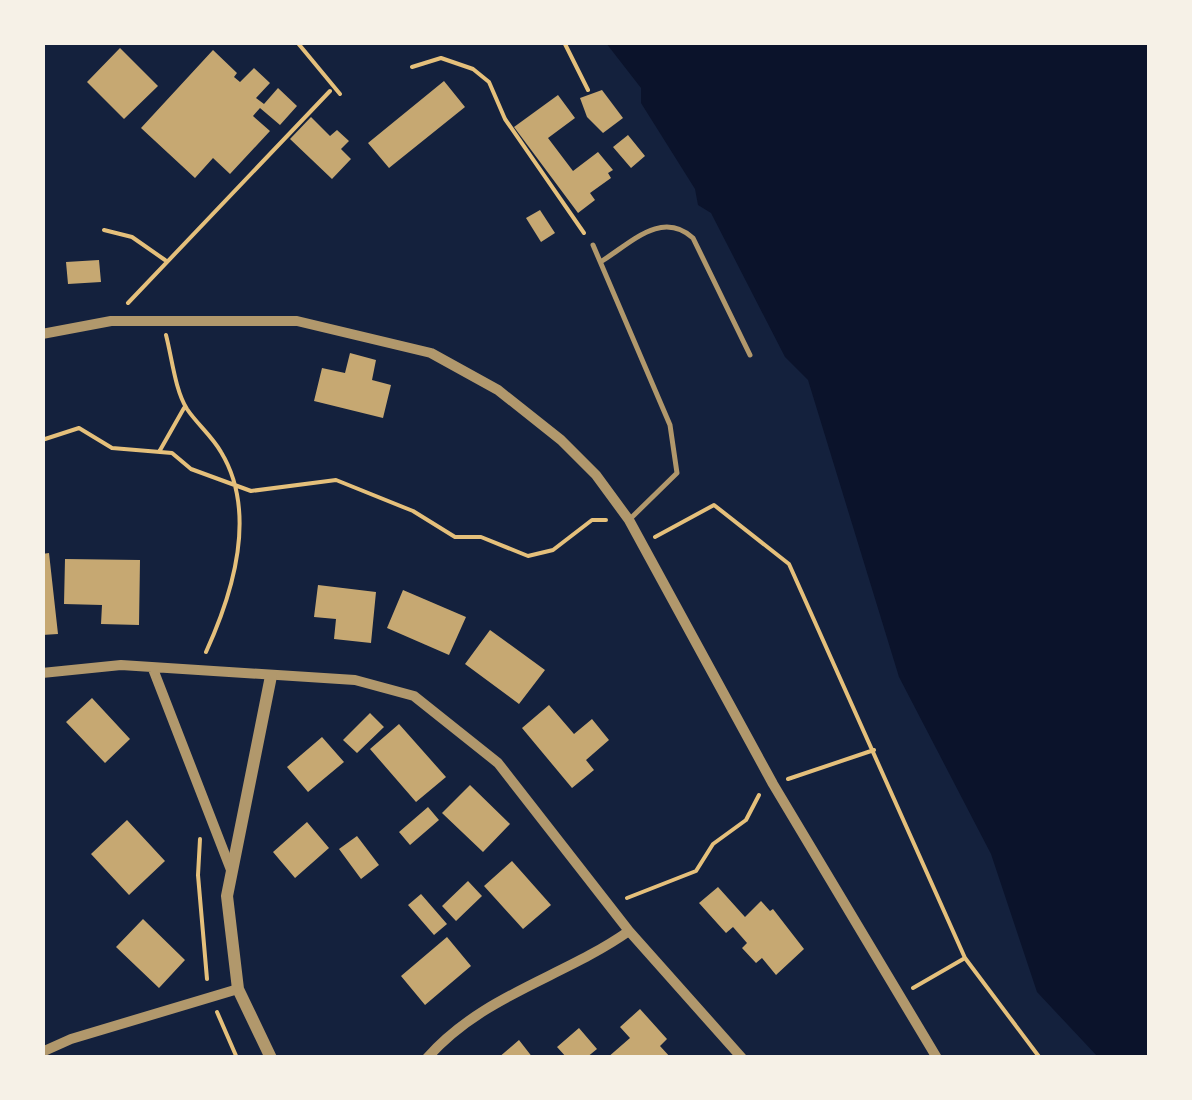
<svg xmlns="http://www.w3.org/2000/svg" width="1192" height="1100" font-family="Ubuntu,sans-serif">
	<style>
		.water { fill: #0b132b }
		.building { fill: #c6a872 }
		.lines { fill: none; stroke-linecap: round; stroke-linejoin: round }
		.path { stroke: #e5c07b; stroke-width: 4 }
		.service { stroke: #b1986c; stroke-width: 5 }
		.minor { stroke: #b1986c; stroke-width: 10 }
		.tertiary { stroke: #b1986c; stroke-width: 12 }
	</style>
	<rect width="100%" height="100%" fill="#14213d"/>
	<path class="water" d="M606,43H1149V1057H1098L1037,992L991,854L899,677L808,380L785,357L711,213L698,205L695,189L641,103V88Z"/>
	<path class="building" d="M120,48L158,86L124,119L87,82Z
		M213,50L237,73L234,77L240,82L254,68L270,83L256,98L264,104L278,88L297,106L280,125L260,108L253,116L270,131L230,174L213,158L195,178L141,128Z
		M444,81L465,107L389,168L368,143Z
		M602,90L623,118L603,133L587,117L580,98Z
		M558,95L575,118L548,138L573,171L598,152L613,170L608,173L611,178L590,193L595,200L578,213L514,127Z
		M311,117L330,136L337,130L349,141L341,149L351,159L332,179L290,139Z
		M628,135L645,156L631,168L613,147Z
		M540,210L555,233L541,242L526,218Z
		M99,260L101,282L68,284L66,262Z
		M350,353L376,360L372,380L391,385L383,418L314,401L322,368L345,373Z
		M49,553L58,634L42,635V554Z
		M65,559L140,560L139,625L101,624L102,605L64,604Z
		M318,585L376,592L371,643L334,639L336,619L314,617Z
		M403,590L466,617L449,655L387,628Z
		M490,630L545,670L519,704L465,664Z
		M92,698L130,739L105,763L66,722Z
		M549,705L574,734L592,719L609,740L586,760L594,770L572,788L522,728Z
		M370,713L384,727L357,753L343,740Z
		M399,724L446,777L416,802L370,749Z
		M322,737L344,762L308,792L287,767Z
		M470,785L510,824L483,852L442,813Z
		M428,807L439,820L410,845L399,832Z
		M127,820L165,861L129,895L91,854Z
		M307,822L329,848L295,878L273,852Z
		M357,836L379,865L361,879L339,849Z
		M512,861L551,905L523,929L484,886Z
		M468,881L482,896L456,921L442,906Z
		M718,887L745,917L761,901L770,911L773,909L804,949L776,975L762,958L756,963L742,948L747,943L733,927L726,933L699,903Z
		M421,894L447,924L434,935L408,905Z
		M143,919L185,960L159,988L116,947Z
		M447,937L471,966L425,1005L401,976Z
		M640,1009L667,1039L660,1046L671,1058H607L630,1038L620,1027Z
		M579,1028L597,1049L586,1058H567L557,1047Z
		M519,1040L533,1058H498Z"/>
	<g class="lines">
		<path class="path" d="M297,42L340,94
			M564,42L588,90
			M412,67L441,58L473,69L489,82L505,119L584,233
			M104,230L132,237L165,260
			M128,303L330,91
			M166,335C172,358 175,390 187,409C197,424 212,436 221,452C258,513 233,593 206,652
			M42,440L79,428L112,448L172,453L191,469L251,491L336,480L413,511L455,537H481L528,556L553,550L592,520H606
			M159,452L184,408
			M655,537L714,505L789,564L965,958L1040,1058
			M788,779L874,750
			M200,839L198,875L207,979
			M627,898L696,871L713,844L746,820L759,795
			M913,988L965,958
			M217,1012L237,1058"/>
		<path class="service" d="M593,245L670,425L677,473L629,520
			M602,261C632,242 662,210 693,238L750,355"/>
		<path class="minor" d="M42,334L111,321H297L431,353L498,390L561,440L596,475L629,520L773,784L937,1058
			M153,669L231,870
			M42,673L121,665L355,680L414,696L498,763L629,931L742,1058
			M42,1052L71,1039L238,989
			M427,1058C484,994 562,978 629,931"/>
		<path class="tertiary" d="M271,1058L238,989L227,896L271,676"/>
	</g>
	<rect width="1192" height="1100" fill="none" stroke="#f6f1e7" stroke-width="90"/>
</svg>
